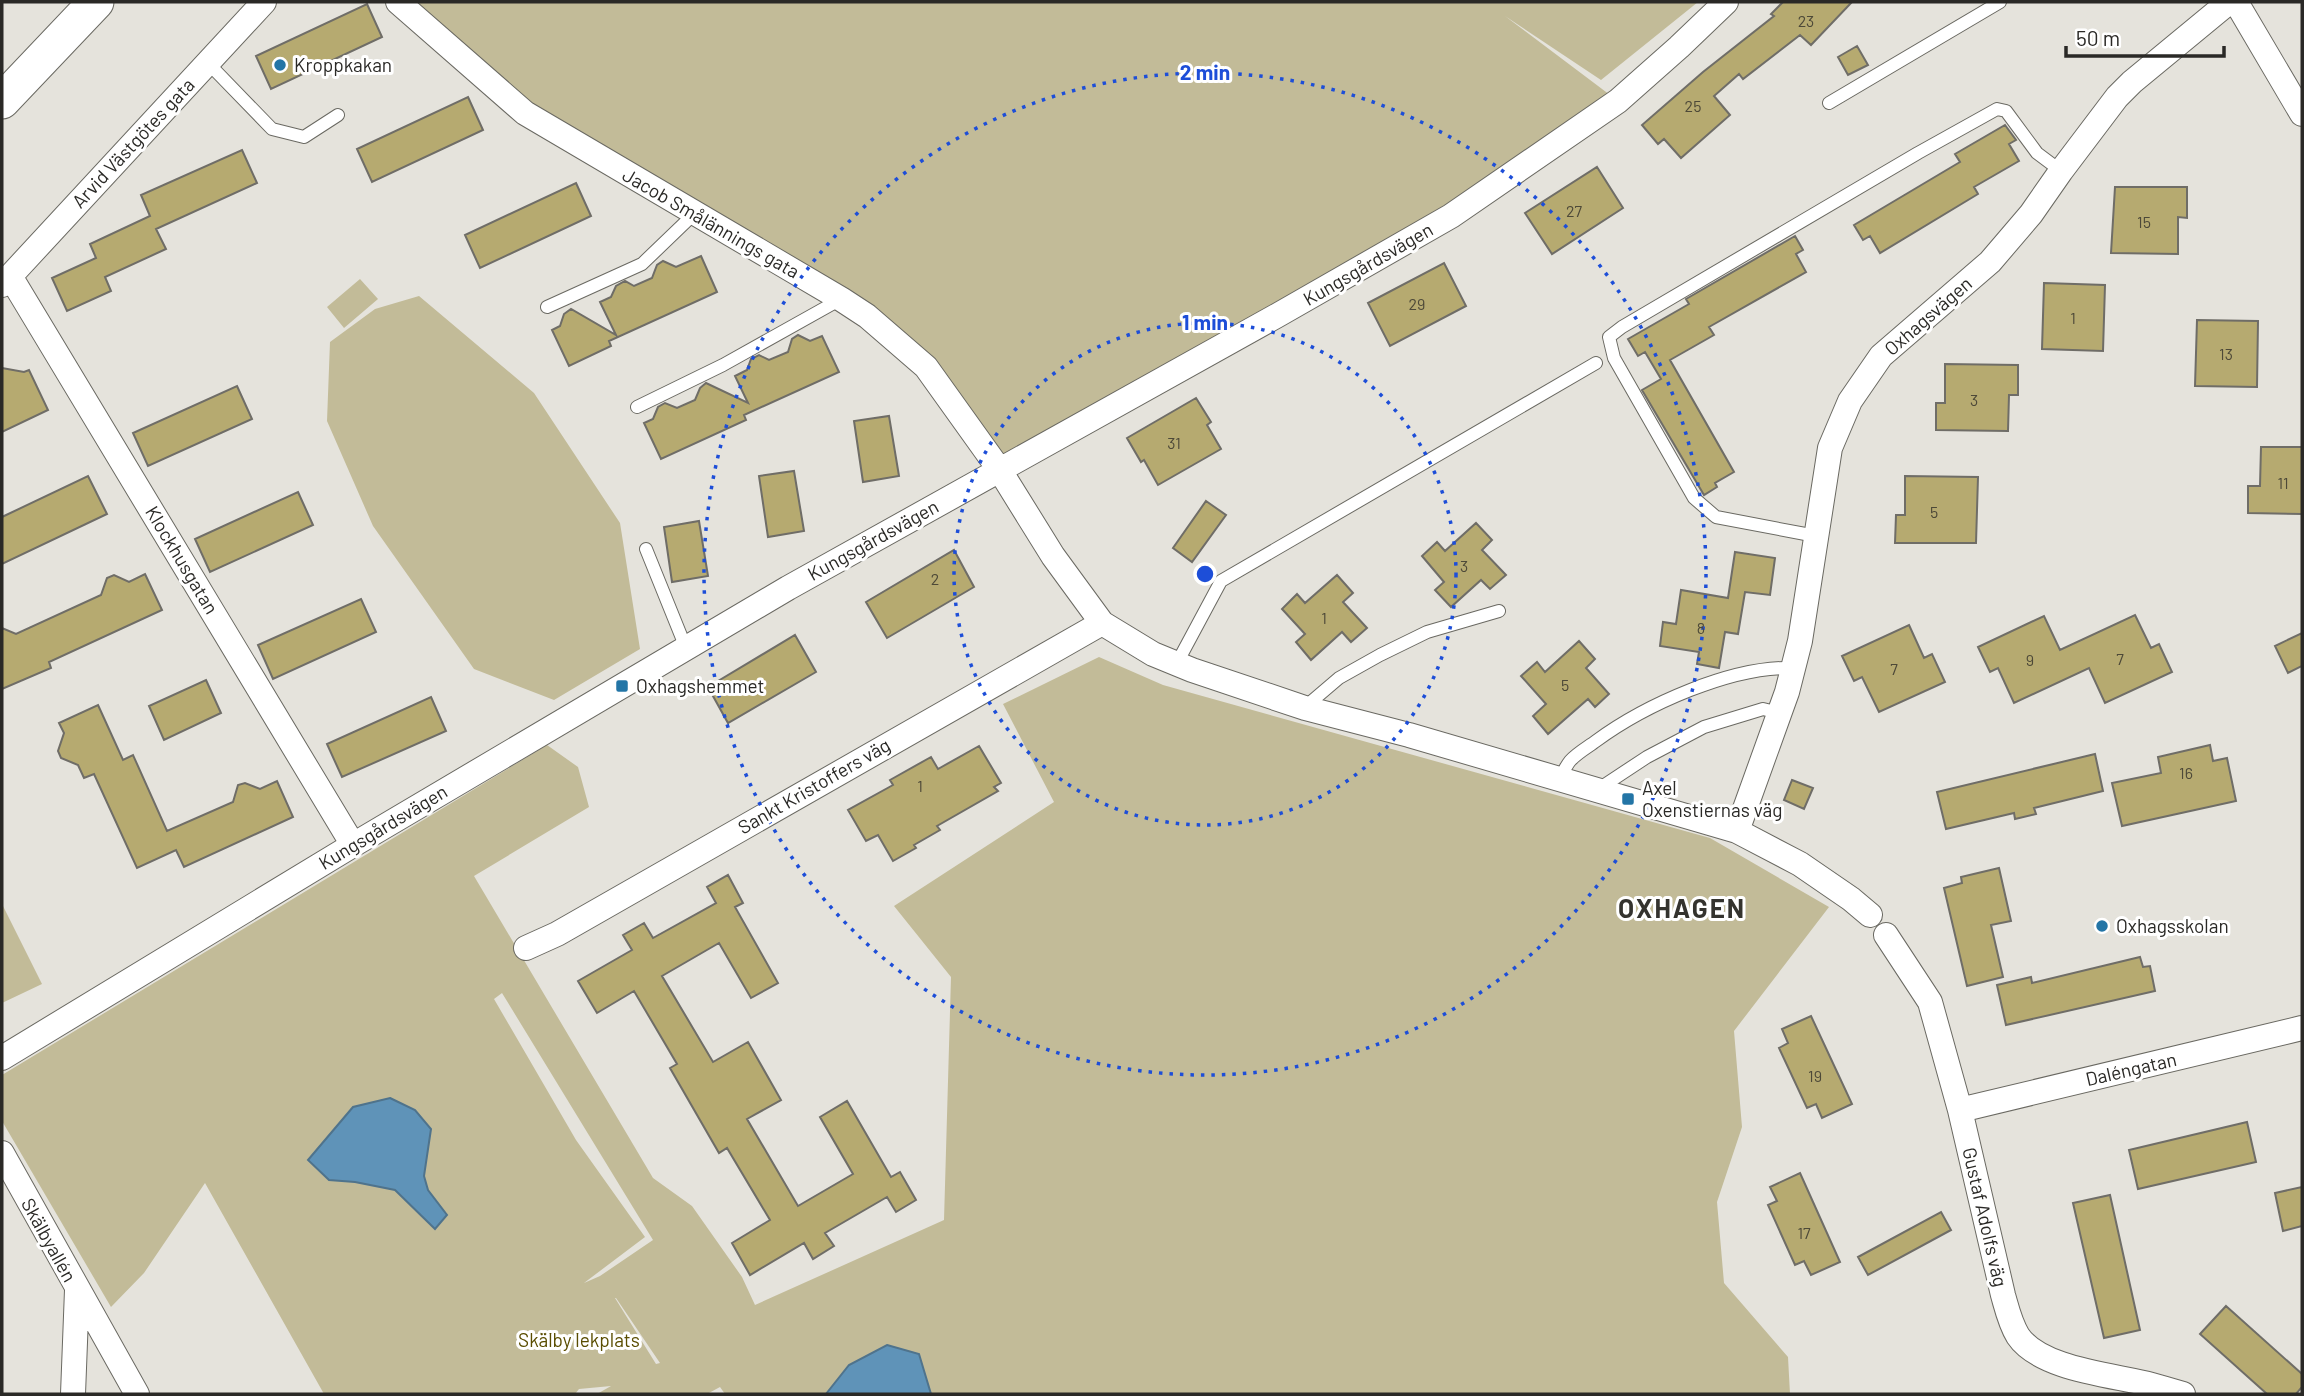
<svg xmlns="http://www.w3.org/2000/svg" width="2304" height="1396" font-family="Barlow,sans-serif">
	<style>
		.green { fill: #c2bb98; fill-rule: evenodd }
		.water { fill: #5f93b8; stroke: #4f738c; stroke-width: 2 }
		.building { fill: #b6aa70; stroke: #6f6d67; stroke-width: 2 }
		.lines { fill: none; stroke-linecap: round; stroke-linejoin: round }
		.lane-casing { stroke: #6a6962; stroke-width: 14 }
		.street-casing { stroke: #6a6962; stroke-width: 26 }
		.secondary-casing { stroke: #6a6962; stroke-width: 37 }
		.lane { stroke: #fff; stroke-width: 12 }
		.street { stroke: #fff; stroke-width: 24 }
		.secondary { stroke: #fff; stroke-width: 35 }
		.ring { fill: none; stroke: #1d4ed8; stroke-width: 3.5; stroke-dasharray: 3.5 7 }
		.poi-dot { fill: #2375a6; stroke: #fff; stroke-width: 2.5 }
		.labels { text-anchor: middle; stroke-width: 6; stroke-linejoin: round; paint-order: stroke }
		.number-label { font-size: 16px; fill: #4d4938 }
		.poi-label { font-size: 19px; fill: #2a2926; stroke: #fff; text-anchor: start }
		.street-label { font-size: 19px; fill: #2a2926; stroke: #fff }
		.park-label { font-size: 19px; fill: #5a4d01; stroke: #fff }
		.district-label { font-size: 26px; font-weight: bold; letter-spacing: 2px; fill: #34332e; stroke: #fff }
		.centre { fill: #1d4ed8; stroke: #fff; stroke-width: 3.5 }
		.ring-label { font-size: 21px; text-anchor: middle; font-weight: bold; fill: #1d4ed8; stroke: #fff; stroke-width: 6; stroke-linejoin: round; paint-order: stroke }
	</style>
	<rect width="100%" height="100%" fill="#e5e3dc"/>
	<path class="green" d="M398,2H1698L1601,80L1505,16L1618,101L1451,216L999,469L926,367L525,113Z
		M360,279L378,299L344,328L327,307Z
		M419,296L534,393L620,523L640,649L554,700L474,669L373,526L327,421L330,342L375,309Z
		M1099,657L1163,685L1710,838L1829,907L1734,1031L1742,1127L1717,1202L1724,1283L1788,1357L1790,1394H931L929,1389L849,1365L826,1394H725L720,1387L707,1394H597L611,1386L579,1389L575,1394H324L205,1183L144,1273L111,1307L2,1121V1075L547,745L578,767L589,807L474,876L653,1178L692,1206L742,1277L755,1305L944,1220L951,977L894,906L1054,802L1003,704ZM502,993L653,1240L600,1276L584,1283L645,1237L576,1140L494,999ZM615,1298H616L660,1363L656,1364Z
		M2,904L42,984L2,1003Z"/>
	<path class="water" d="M390,1098L415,1110L431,1129L424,1176L428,1190L447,1215L435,1229L395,1190L355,1182L329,1180L308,1160L353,1107Z
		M887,1345L919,1354L931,1394H826L849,1365Z"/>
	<path class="building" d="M1783,2H1852L1811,45L1800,35L1743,79L1739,74L1714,96L1730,115L1681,158L1664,139L1658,144L1642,125L1703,72L1774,16L1771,14Z
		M367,4L382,37L271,89L256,56Z
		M1857,46L1868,65L1848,75L1838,57Z
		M468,97L483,130L372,182L357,149Z
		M2005,125L2016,140L2009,144L2019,161L1974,187L1978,194L1880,253L1870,236L1863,240L1854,225L1960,162L1955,154Z
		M242,150L257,183L156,229L166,249L105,277L111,291L67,311L52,278L96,258L90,244L150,216L141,195Z
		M1597,167L1623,208L1552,254L1525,213Z
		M576,183L591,216L480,268L465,235Z
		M2115,187H2187V218L2178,217V254L2111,253Z
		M1795,236L1803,250L1796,254L1806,272L1709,327L1714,335L1670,360L1734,472L1715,483L1717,487L1704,495L1642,390L1661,379L1645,352L1638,356L1628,339L1689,304L1686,299Z
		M701,256L717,292L609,341L611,346L569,366L552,330L560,326L564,314L571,309L616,335L600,302L611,297L616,286L625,281L634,286L652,278L657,265L663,261L676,267Z
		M1444,263L1466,306L1390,346L1368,303Z
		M2044,283L2105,285L2103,351L2042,349Z
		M2197,320L2258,321L2257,387L2195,386Z
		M798,335L810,341L822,336L839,372L744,415L746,420L661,459L644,423L653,419L658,407L665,403L677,408L695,400L700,388L706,383L748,403L735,376L747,370L751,359L759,355L769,360L788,352L792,339Z
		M1945,364L2018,365V395H2009L2008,431L1936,430V403H1945Z
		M2,368L24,372L29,370L48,410L2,432Z
		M237,386L252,419L148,466L133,433Z
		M1196,398L1211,422L1207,425L1221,449L1158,485L1144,460L1141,462L1127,438Z
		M889,416L899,476L863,482L854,421Z
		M2261,447H2302V514L2248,513V486H2260Z
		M794,471L804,531L768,537L759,476Z
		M88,476L107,514L2,564V517Z
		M1905,476L1978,477L1976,543H1895L1896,515H1905Z
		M298,492L313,525L210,572L195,539Z
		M1206,501L1226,515L1192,562L1173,548Z
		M699,521L708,576L672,582L664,527Z
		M1476,523L1492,540L1482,550L1506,575L1490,589L1481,580L1451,607L1435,590L1444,582L1422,556L1437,542L1445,551Z
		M954,550L974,587L887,638L866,602Z
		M1735,552L1775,558L1770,595L1745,592L1738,634L1725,632L1719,668L1697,664L1699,652L1660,646L1663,622L1676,624L1681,590L1728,598Z
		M145,574L162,610L49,662L51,668L2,689V628L16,634L101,595L107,578L114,575L129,582Z
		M1337,575L1353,593L1343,602L1367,628L1351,642L1342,632L1311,660L1296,642L1305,634L1282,609L1297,594L1305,603Z
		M361,599L376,632L273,679L258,645Z
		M2135,615L2151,648L2159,644L2172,672L2105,703L2089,668L2014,703L1998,668L1990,672L1978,647L2044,616L2060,650Z
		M1909,625L1924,658L1932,654L1945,682L1879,712L1862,677L1854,681L1842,656Z
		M2302,633V666L2288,673L2275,646Z
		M795,635L816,672L728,723L708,687Z
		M1579,641L1595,659L1586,668L1609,694L1595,707L1588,699L1548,734L1533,716L1546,704L1521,676L1537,662L1545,672Z
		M206,680L221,713L164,740L149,706Z
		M431,697L446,731L342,777L327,744Z
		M98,705L123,760L133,755L167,831L233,802L238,785L245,783L260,789L277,781L293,817L184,867L176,850L137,868L94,774L84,778L78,765L61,758L58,751L64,733L59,723Z
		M2210,745L2213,761L2227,758L2236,801L2122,826L2112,783L2161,773L2158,757Z
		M979,746L1001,783L994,787L998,791L937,826L940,830L914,845L916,848L893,861L878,835L866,841L848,810L893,785L890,780L931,757L938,769Z
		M2095,754L2103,791L2034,808L2036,814L2015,819L2014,813L1946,829L1937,792Z
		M1792,780L1813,788L1804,809L1784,800Z
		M1999,868L2011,921L1991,925L2003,977L1967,986L1944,888L1962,883L1961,877Z
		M728,875L743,903L735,907L778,983L751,998L719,943L662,976L713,1062L748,1042L781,1100L747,1119L798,1206L853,1174L820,1117L847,1101L891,1177L900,1172L916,1200L896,1212L887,1197L825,1233L834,1246L813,1259L804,1243L750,1275L732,1243L770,1220L727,1148L719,1153L670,1068L677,1064L634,991L597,1013L578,981L632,950L623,935L644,923L653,938L716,903L707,887Z
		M2140,957L2143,967L2150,966L2155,991L2006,1025L1997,985L2031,977L2032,983Z
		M1811,1016L1852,1104L1822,1118L1816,1104L1807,1108L1779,1048L1788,1043L1782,1029Z
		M2247,1122L2256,1162L2138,1189L2129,1150Z
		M1800,1173L1840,1262L1811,1275L1804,1261L1795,1265L1768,1205L1777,1201L1770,1187Z
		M2302,1187V1226L2283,1231L2275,1193Z
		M2110,1195L2140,1330L2104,1338L2073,1203Z
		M1941,1212L1951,1230L1868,1275L1858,1257Z
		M2226,1306L2302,1374V1387L2296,1394H2267L2200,1334Z"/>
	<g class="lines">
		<defs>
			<path id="lane" d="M208,63L272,129L304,137L338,115
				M1829,103L2000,2
				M547,307L642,264L695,213
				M637,407L723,365L841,299
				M1816,536L1716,517L1694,498L1614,358L1609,337L1622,327L1918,153L1997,109L2006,111L2037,153L2061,171
				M646,549L686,648
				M1177,663L1221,581L1596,363
				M1305,707L1339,678L1380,655L1427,632L1499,611
				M1559,779C1563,773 1566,766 1570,761C1577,753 1588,747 1596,741C1645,705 1731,666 1793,668
				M1597,790L1647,757L1704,727L1763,709L1779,713"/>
			<path id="street" d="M398,2L525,113L841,299L867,316L926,367L999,469L1053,556L1102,623L1153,654L1192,670L1305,708L1409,735L1737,831L1800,864L1851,899L1870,915
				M2236,2L2302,114
				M10,276L353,845
				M2,285L264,2
				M1737,831L1787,692L1800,641L1830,448L1850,401L1881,356L1990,262L2031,214L2061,171L2117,97L2132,82L2229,2
				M1886,935L1930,1002L1960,1110L2003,1295C2007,1309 2010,1323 2018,1336C2041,1370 2115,1375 2152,1385C2163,1388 2173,1391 2183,1394
				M526,948L557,934L1102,623
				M2,1058L353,845L788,588L1278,315L1451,216L1618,101L1679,47L1726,2
				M1960,1110L2302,1028
				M2,1153L137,1394
				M73,1394L77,1290"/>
			<path id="secondary" d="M2,101L96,2"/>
		</defs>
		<use href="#lane" class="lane-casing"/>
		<use href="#street" class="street-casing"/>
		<use href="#secondary" class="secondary-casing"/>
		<use href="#lane" class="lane"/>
		<use href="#street" class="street"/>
		<use href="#secondary" class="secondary"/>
	</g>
	<g class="ring">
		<circle cx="1205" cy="574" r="251"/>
		<circle cx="1205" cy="574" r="501"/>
	</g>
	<g class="poi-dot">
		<circle cx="280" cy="65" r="7"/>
		<rect x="615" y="679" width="14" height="14" rx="3.5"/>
		<rect x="1621" y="792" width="14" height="14" rx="3.5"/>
		<circle cx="2102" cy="926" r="7"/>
	</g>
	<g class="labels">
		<g class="number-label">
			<text x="1806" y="27">23</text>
			<text x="1693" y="112">25</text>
			<text x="1574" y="217">27</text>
			<text x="2144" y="228">15</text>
			<text x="1417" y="310">29</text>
			<text x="2073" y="324">1</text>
			<text x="2226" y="360">13</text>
			<text x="1974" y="406">3</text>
			<text x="1174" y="449">31</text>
			<text x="2283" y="489">11</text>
			<text x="1934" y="518">5</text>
			<text x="1464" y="572">3</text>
			<text x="935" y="585">2</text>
			<text x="1324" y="624">1</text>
			<text x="1701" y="634">8</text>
			<text x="2120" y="665">7</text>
			<text x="2030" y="666">9</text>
			<text x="1894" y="675">7</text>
			<text x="1565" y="691">5</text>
			<text x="2186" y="779">16</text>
			<text x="920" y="792">1</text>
			<text x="1815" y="1082">19</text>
			<text x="1804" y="1239">17</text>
		</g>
		<g class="poi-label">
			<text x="294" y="72">Kroppkakan</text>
			<text x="636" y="693">Oxhagshemmet</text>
			<text x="1642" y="795">Axel<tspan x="1642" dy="22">Oxenstiernas väg</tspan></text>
			<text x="2116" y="933">Oxhagsskolan</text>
		</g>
		<g class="street-label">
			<text transform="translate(133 143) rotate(-47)" y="7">Arvid Västgötes gata</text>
			<text transform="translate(711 223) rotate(30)" y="7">Jacob Smålännings gata</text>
			<text transform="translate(1368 264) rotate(-30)" y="7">Kungsgårdsvägen</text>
			<text transform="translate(1928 316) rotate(-41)" y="7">Oxhagsvägen</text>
			<text transform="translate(873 540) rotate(-29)" y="7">Kungsgårdsvägen</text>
			<text transform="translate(182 560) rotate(59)" y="7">Klockhusgatan</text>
			<text transform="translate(814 786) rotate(-30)" y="7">Sankt Kristoffers väg</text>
			<text transform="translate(383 827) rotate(-31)" y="7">Kungsgårdsvägen</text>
			<text transform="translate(2131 1069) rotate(-13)" y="7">Daléngatan</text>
			<text transform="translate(1985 1217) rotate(77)" y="7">Gustaf Adolfs väg</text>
			<text transform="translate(49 1240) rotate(61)" y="7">Skälbyallén</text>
		</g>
		<g class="park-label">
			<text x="579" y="1347">Skälby lekplats</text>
		</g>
		<g class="district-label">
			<text x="1682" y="918">OXHAGEN</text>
		</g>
	</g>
	<circle cx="1205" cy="574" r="10" class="centre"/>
	<g class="ring-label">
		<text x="1205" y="80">2 min</text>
		<text x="1205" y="330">1 min</text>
	</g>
	<rect width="2304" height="1396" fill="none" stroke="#2a2926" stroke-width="7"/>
	<path d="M2066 46v10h158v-10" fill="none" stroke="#2a2926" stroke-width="3.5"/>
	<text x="2076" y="46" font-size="21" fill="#2a2926" stroke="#ffffff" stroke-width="5" paint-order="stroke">50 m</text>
</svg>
